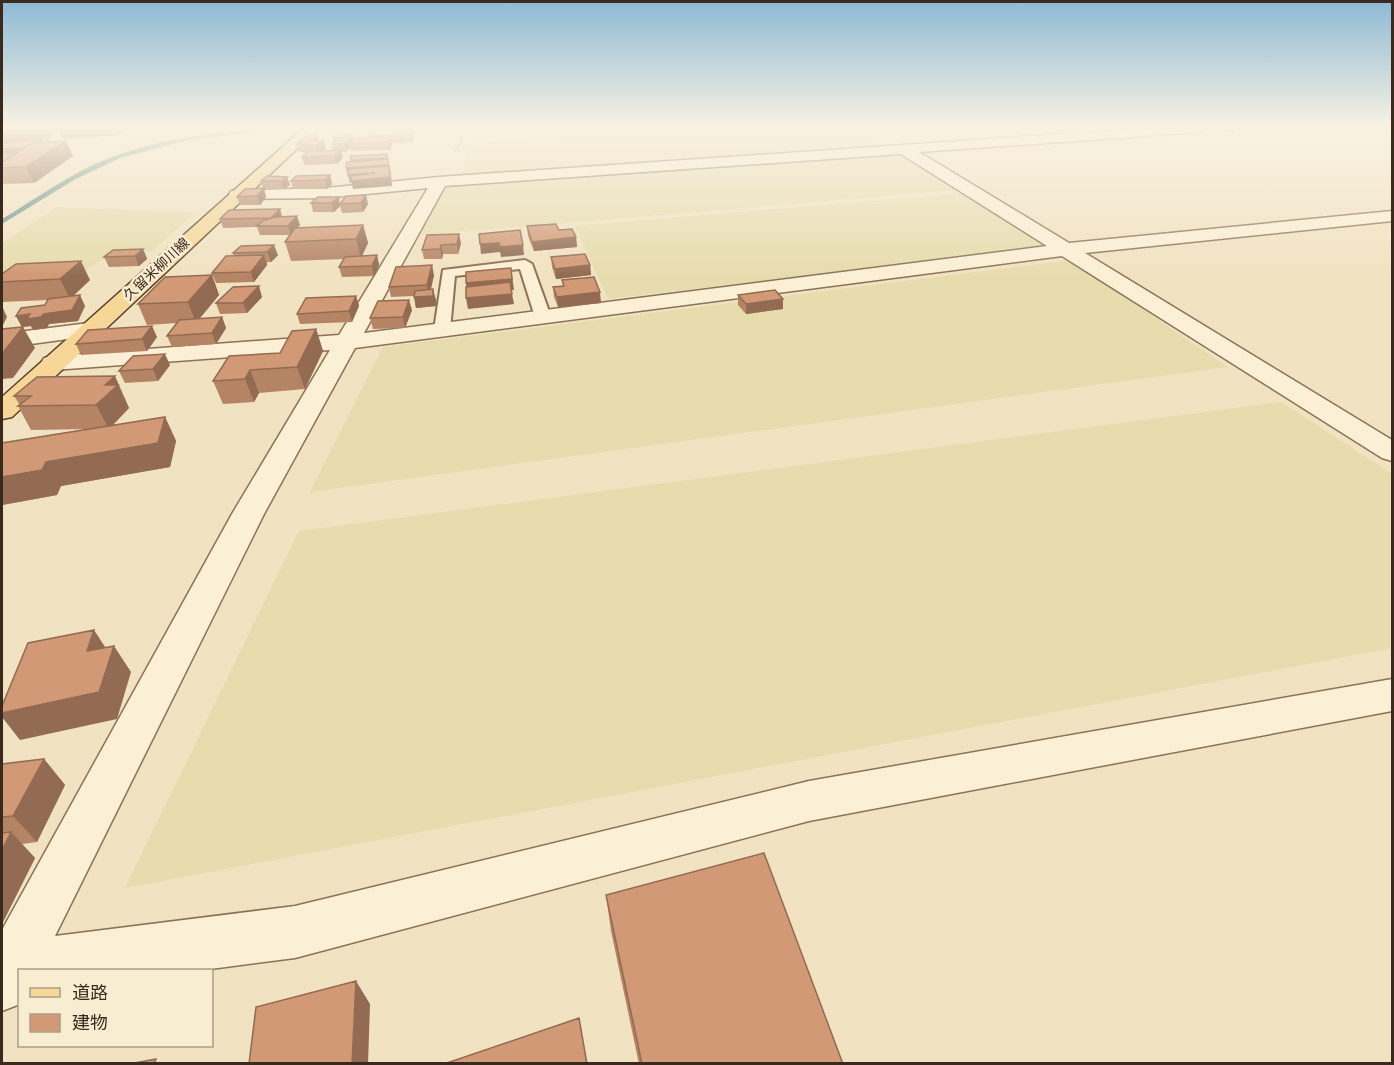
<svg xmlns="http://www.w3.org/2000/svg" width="1394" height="1065" font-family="'Playfair Display','Noto Sans JP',serif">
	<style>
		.farmland { fill: #e7dcae }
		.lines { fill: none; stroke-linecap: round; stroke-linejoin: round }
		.stream { fill: #6a9287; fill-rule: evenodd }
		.service-casing { stroke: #8b7257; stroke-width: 4 }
		.minor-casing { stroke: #8b7257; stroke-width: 3 }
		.primary-casing { stroke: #59402c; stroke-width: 3 }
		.path { stroke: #8b7257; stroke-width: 1.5; stroke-dasharray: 2 1.5; stroke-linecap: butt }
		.service { fill: #fbefd5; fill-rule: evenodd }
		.minor { fill: #fbefd5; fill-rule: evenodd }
		.primary { fill: #f6d797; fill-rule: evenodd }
		.wall { fill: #b48465 }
		.shaded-wall { fill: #926b52 }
		.building { fill: #d19975; stroke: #926b52; stroke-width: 1.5 }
		.labels { text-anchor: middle; stroke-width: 5; stroke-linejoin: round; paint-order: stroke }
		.far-street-label { font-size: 14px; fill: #3a2a1d; stroke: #f8ecd1 }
	</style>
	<rect width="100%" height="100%" fill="#f1e2c1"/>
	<path class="farmland" d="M142,128H225L124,145Z
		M480,128H630L475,138Z
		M700,128H857L889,148L460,178L472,142Z
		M899,153L959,190L421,235L447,185Z
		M966,193L1046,247L608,299L575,226Z
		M57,207L195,213L152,251L111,254L81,273L2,285V243Z
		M1071,260L1227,367L310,492L383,347Z
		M1281,402L1392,474V648L125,888L299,531Z"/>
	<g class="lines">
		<path class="stream" d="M269,128H287L188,140L120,158L74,180L2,224V219C32,201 61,180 93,165C148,140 209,133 269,128Z"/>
		<defs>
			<path id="service" d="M525,260L532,264L551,317L548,320L543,322L535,317L520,269L455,276L450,330L448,333H436L434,330L443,270Z"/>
			<path id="minor" d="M1148,128H1209L1202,132L919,152L1069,243L1392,211V221L1085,253L1392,440V461L1382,458L1062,256L355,348L264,514L55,936L295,906L809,781L1392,679V711L809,821L295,958L203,970H20V1004L2,1011V930L232,514L330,350L53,370L44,368L41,363L44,358L53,356L339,335L428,188L326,198L237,199L229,194L231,191L326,188L439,177ZM901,154L1047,246L364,333L445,186Z
				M89,323L97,325L101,330L97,335L2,348V334Z"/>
			<path id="primary" d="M304,128H319L12,417L2,419V397Z"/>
		</defs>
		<use href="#service" class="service-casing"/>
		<use href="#minor" class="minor-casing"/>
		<use href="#primary" class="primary-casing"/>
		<path class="path" d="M455,152L468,128"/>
		<use href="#service" class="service"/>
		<use href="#minor" class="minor"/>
		<use href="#primary" class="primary"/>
	</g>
	<path class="wall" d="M2,128H127L120,135L62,139L58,130L47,140H42L43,142L66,141L73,156L34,183L2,184Z
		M1211,128H1240L1239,130L1234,131L1233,134L1211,129Z
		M413,129L414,137L412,142L392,143L390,150L351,151L350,146L346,152H342L343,158L337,164L304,165L302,157L307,152H299L297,144L317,136L318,140L326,148L323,150H333L332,144L334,142L333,138L353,134L354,138L370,137L369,136Z
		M330,175L332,184L327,189H293L291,181Z
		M287,177L290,185L284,189H264L266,197L260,205H240L237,197L263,188L261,181Z
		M346,196L368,204L363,212L342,213L340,206L334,212H313L311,203H340Z
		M280,209L282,216L300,225L297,228L363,225L368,243L362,256L377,255L379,265L374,276L342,277L339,267L344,259L291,261L285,242L290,235H260L257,227L223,228L220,219Z
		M527,226L559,230L576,237L577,247L534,251L528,236Z
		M427,235L461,243L458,254H443L442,259H424L422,250Z
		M241,246L278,255L271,262H267V265L254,282L216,283L212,273L234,256L233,253Z
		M143,249L147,259L139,266L109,267L104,257Z
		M551,257L590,265L591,275L556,279L552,267Z
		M2,274L90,280L73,296L85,306L78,321L49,324L47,328L33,330L31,326L22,327L16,316L45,305L48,300L2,302Z
		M212,275L219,295L199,319L222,317L226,328L216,344L172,347L167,336L177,323L147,325L138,304Z
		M434,275L431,290L436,300V306L416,308L414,296L391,297L389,287Z
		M562,280L601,303L558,307L554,297L553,287L563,286Z
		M738,295L783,309L746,314L738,305Z
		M356,296L359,306L352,322L300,324L297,314Z
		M262,297L247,313L220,314L216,303Z
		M412,310L405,328L373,329L370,318Z
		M316,329L323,351L305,389L259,393L254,402L223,404L213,381L280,353Z
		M157,337L147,351L81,355L76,344Z
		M170,365L158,381L125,383L119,371Z
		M37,377L126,399L125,400L129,408L112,426L165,417L176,441L170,467L61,486L57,495L2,505L91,429L31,430L18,406L20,405L14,396Z
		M44,759L65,785L37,842L22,844L35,858L2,924V764Z
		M606,895L843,1064H639L611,931Z"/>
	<path class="shaded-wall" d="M2,128H127L120,135L62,139L58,130L47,140H42L46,147L2,157Z
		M1235,128H1240L1239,130L1234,131Z
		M413,129L414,137L412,142L410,135Z
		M353,134L355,141L350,144V147L346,152L344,144Z
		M317,136L319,144L324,140L326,148L318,153L316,146L312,141Z
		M391,137L392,144L390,150L388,142Z
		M66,141L73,156L34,183L26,167Z
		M341,150L343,158L337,164L335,156Z
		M387,154L391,174L392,186L353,189L352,183H350L346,168H353L351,160Z
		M330,175L332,184L327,189L325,180Z
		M287,177L290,185L284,189L281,181Z
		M264,188L266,197L260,205L257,196Z
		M366,195L368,204L363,212L361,203Z
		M339,197L340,206L334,212L331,203Z
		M280,209L282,218L274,227L271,218Z
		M297,216L300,225L291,235L288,226Z
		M363,225L368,243L361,258L356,239Z
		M459,234L461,243L458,254L457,244Z
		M576,237L577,247L534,251L532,242Z
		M499,243L523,245L524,255L501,257L500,252L481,254L480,244Z
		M274,245L278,255L271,262L267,252Z
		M441,245L443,254L442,259L440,249Z
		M143,249L147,259L139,266L135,256Z
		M264,255L267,265L254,282L251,272Z
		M377,255L379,265L374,276L372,266Z
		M81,261L90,280L70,299L60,279Z
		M432,265L434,275L429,295L427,285Z
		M590,265L591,275L556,279L555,269Z
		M511,268L514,290L467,293L466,283Z
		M212,275L219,295L196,323L188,302Z
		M259,286L262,297L247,313L243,303Z
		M433,289L436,300V306L416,308L414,297Z
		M600,292L601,303L558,307L557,297Z
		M512,294L514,304L468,309L466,298Z
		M80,295L85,306L78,321L49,324L47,328L33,330L31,326L22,327L16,316L44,314Z
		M356,296L359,306L352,322L349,311Z
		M783,299V309L746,314V304Z
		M409,300L412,310L405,328L403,317Z
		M2,306L7,317L2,327Z
		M222,317L226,328L216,344L212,333Z
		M152,326L157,337L147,351L142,339Z
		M23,327L35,348L13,378L2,379V354Z
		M316,329L323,351L305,389L297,367Z
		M165,354L170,365L158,381L153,369Z
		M250,370L259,393L254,402L245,379Z
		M115,376L129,408L109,429L96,405L105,385Z
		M165,417L176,441L170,467L61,486L57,495L2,505V477L46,462Z
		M94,630L111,656L114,646L131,672L117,719L20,740L2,717V713L87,651Z
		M44,759L65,785L37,842L13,816Z
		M11,832L35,858L2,924V850Z
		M356,981L370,1004L368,1064H352Z"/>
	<path class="building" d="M413,129L410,135L369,136L372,131Z
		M337,134H353L344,144H332L338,138H333Z
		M306,136H317L312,141L324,140L316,146H309L311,144H297Z
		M391,137L388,142L350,144L353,138Z
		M42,140L38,143H33L24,148L2,149V143Z
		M66,141L26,167L2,168V162L33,143Z
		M341,150L335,156L302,157L308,151Z
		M15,153L3,161L2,157V154Z
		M387,154V158L351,160L350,156Z
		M388,159V165L346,168L347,162Z
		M389,166L390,177L351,181V176L375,173L348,175L349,169Z
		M330,175L325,180L291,181L296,176Z
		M267,176L287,177L281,181H261Z
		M264,188L257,196L237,197L245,189Z
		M366,195L361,203L340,204L346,196Z
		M318,197H339L331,203H311Z
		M280,209L271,218L220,219L229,210Z
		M297,216L288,226H257L264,220L276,217Z
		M556,224L559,230L572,229L576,237L532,242L527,226Z
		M363,225L356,239L285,242L295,228Z
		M520,230L523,245L500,247L499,243L480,244L479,234Z
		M459,234L457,244L441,245L440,249L422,250L427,235Z
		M274,245L267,252L233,253L241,246Z
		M143,249L135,256L104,257L113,250Z
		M585,254L590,265L555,269L551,257Z
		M264,255L251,272L212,273L226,256Z
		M377,255L372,266L339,267L345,257Z
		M81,261L60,279L2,282V274L16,264Z
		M432,265L427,285L389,287L396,267Z
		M511,268L512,279L466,283V272Z
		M212,275L188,302L138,304L165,277Z
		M594,277L600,292L557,297L553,287L564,286L562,280Z
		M510,282L512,294L466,298V287Z
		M259,286L243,303H216L233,287Z
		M433,289V296L414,297L415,291Z
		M775,290L783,299L746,304L738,295Z
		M80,295L72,310L44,314L41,317L27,319L30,314L16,316L21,308L45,305L48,299Z
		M356,296L349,311L297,314L306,298Z
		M409,300L403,317L370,318L378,301Z
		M222,317L212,333L167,336L179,320Z
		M152,326L142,339L76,344L88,330Z
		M23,327L2,354V329Z
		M316,329L297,367L250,370L245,379L213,381L229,356L280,353L292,331Z
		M165,354L153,369L119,371L133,356Z
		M115,376L105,385H118L96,405L18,406L31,396H14L37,377Z
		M165,417L158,443L46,462L42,470L2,477V443Z
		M94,630L87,651L114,646L99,692L2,713V706L28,643Z
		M44,759L13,816L2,817V764Z
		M11,832L2,850V833Z
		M764,853L843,1064H642L606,895Z
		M356,981L352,1064H249L256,1007Z
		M579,1018L587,1064H444Z
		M156,1059L154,1064H129Z"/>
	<linearGradient id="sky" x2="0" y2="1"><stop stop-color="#8dbad5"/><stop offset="0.46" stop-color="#f9f2e3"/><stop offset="1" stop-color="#f9f2e3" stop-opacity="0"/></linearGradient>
	<rect width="1394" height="277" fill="url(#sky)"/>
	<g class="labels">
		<g class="far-street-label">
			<text transform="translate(156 269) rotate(-43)" y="5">久留米柳川線</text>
		</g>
	</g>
	<rect width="1394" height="1065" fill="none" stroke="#3a2a1d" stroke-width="6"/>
	<rect x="18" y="969" width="195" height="78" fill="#f8ecd1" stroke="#ac9e89" stroke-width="1.5"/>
	<rect x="30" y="988" width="30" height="9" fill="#f6d797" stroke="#ac9e89" stroke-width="1.5"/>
	<text x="72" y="999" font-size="18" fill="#3a2a1d">道路</text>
	<rect x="30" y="1014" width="30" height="18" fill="#d19975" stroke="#ac9e89" stroke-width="1.5"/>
	<text x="72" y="1029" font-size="18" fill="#3a2a1d">建物</text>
</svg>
